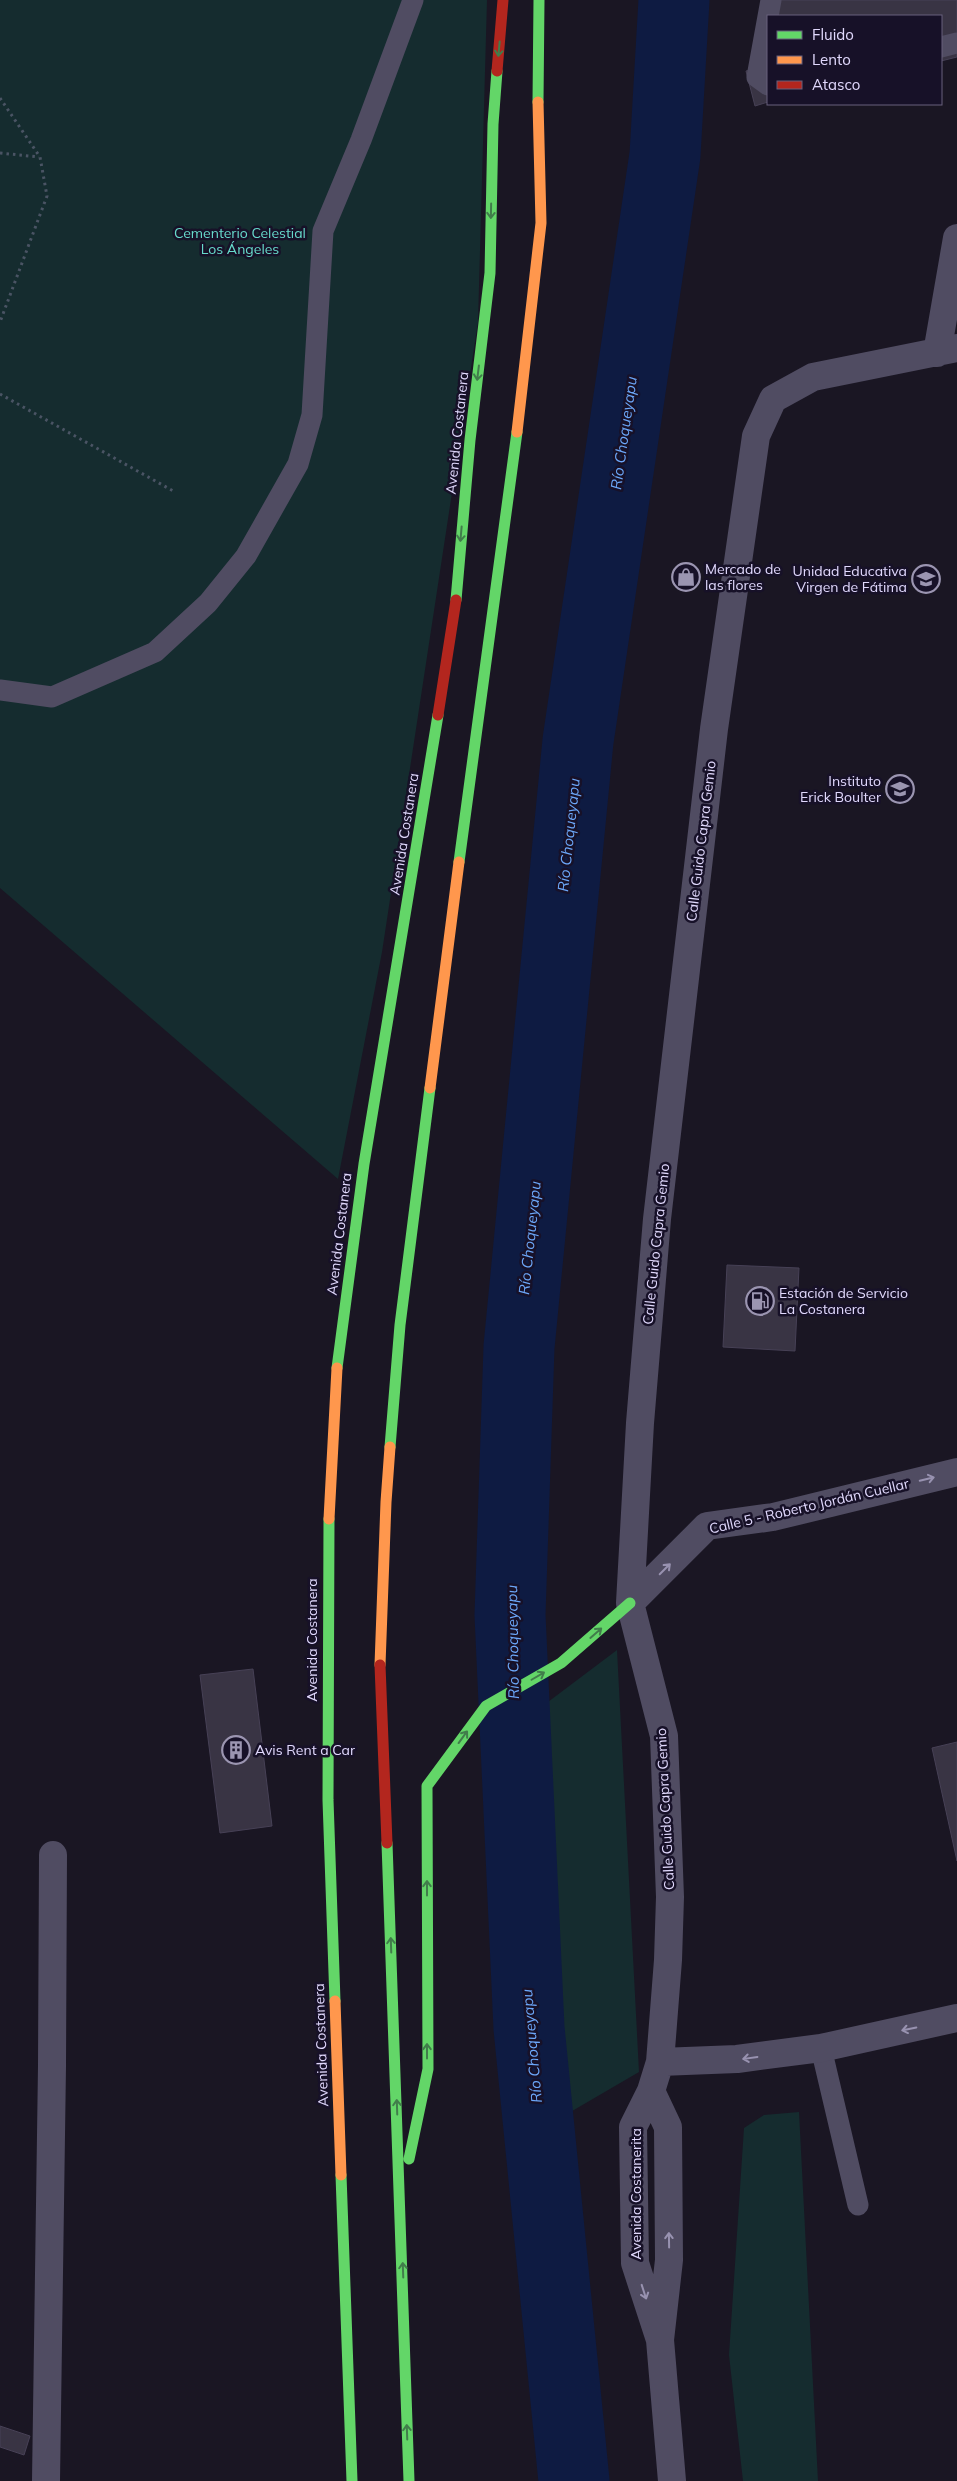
<svg xmlns="http://www.w3.org/2000/svg" width="957" height="2481" font-family="Mulish,sans-serif">
	<style>
		.green { fill: #152c2f }
		.lines { fill: none; stroke-linecap: round; stroke-linejoin: round }
		.river { stroke: #0e1b42; stroke-width: 71 }
		.building { fill: #393444; stroke: #474156 }
		.path { stroke: #4a5464; stroke-width: 3; stroke-dasharray: 2.5 4; stroke-linecap: butt }
		.lane { stroke: #504c62; stroke-width: 21 }
		.street { stroke: #504c62; stroke-width: 28 }
		.fast { stroke: #63d668; stroke-width: 11 }
		.slow { stroke: #ff974d; stroke-width: 11 }
		.jam { stroke: #b3261e; stroke-width: 11 }
		.oneway { stroke: #417d4b }
		.oneway2 { stroke: #9892b0 }
		.labels { text-anchor: middle; stroke-width: 5; stroke-linejoin: round; paint-order: stroke }
		.park-label { font-size: 14px; fill: #67dbcc; stroke: #171128 }
		.street-label { font-size: 14px; fill: #e1d9fd; stroke: #171128 }
		.poi-label { font-size: 14px; fill: #e1d9fd; stroke: #171128; text-anchor: start }
		.water-label { font-size: 15px; font-style: italic; fill: #6ca7f9; stroke: #171128 }
	</style>
	<rect width="100%" height="100%" fill="#1a1623"/>
	<path class="green" d="M0,0H487L478,322L382,952L338,1179L0,888Z
		M617,1650L639,2072L555,2121L540,1708Z
		M799,2112L818,2481H743L729,2355L744,2128L764,2115Z"/>
	<g class="lines">
		<path class="river" d="M574,2481L529,2028L510,1615L519,1347L578,741L665,155L674,0"/>
	</g>
	<path class="building" d="M768,0H957V57L941,61V16H772Z
		M768,66V102L755,106L746,71Z
		M727,1265L799,1268L795,1351L723,1347Z
		M253,1669L272,1826L220,1833L200,1675Z
		M957,1742V1861L932,1748Z
		M0,2426L30,2436L24,2455L0,2447Z"/>
	<g class="lines">
		<path class="path" d="M0,98L40,157L47,196L0,322
			M0,153L39,157
			M0,394L175,492"/>
		<path class="lane" d="M941,47L957,43
			M768,85L757,77L771,0
			M0,690L52,697L155,652L208,603L246,556L298,464L312,415L323,231L361,140L413,0
			M821,2048L858,2205"/>
		<path class="street" d="M937,353L957,238
			M630,1603L707,1526L773,1517L957,1472
			M660,2062L737,2059L821,2048L957,2018
			M651,2091L668,2127L669,2260L660,2340L672,2481
			M660,2340L635,2263L633,2127L651,2091L660,2062L668,1960L670,1897L664,1736L630,1603L640,1423L657,1219L714,729L756,436L773,399L813,377L957,348
			M46,2481L52,2066L53,1855"/>
		<path class="fast" d="M538,102L539,0
			M456,600L470,440L490,273L493,124L497,71
			M459,862L517,432
			M337,1368L364,1164L438,715
			M390,1447L400,1325L430,1088
			M329,1519L328,1800L335,2001
			M387,1843L409,2481
			M409,2159L428,2069L427,1786L486,1706L561,1663L630,1603
			M341,2175L352,2481"/>
		<path class="slow" d="M517,432L541,223L538,102
			M430,1088L459,862
			M329,1519L337,1368
			M380,1665L386,1502L390,1447
			M335,2001L341,2175"/>
		<path class="jam" d="M497,71L503,0
			M438,715L456,600
			M380,1665L387,1843"/>
	</g>
	<defs><path id="oneway-shaft" d="M-6 0H5M1.5-3L5.5 0L1.5 3" fill="none" stroke-width="1.6" stroke-linecap="round" stroke-linejoin="round" transform="scale(1.25)"/></defs>
	<g class="oneway">
		<use href="#oneway-shaft" transform="translate(499 49) rotate(95)"/>
		<use href="#oneway-shaft" transform="translate(491 211) rotate(91)"/>
		<use href="#oneway-shaft" transform="translate(478 373) rotate(97)"/>
		<use href="#oneway-shaft" transform="translate(461 534) rotate(95)"/>
		<use href="#oneway-shaft" transform="translate(596 1633) rotate(-41)"/>
		<use href="#oneway-shaft" transform="translate(538 1676) rotate(-30)"/>
		<use href="#oneway-shaft" transform="translate(463 1737) rotate(-54)"/>
		<use href="#oneway-shaft" transform="translate(427 1888) rotate(-90)"/>
		<use href="#oneway-shaft" transform="translate(391 1945) rotate(-92)"/>
		<use href="#oneway-shaft" transform="translate(427 2051) rotate(-90)"/>
		<use href="#oneway-shaft" transform="translate(397 2107) rotate(-92)"/>
		<use href="#oneway-shaft" transform="translate(403 2270) rotate(-92)"/>
		<use href="#oneway-shaft" transform="translate(407 2432) rotate(-92)"/>
	</g>
	<g class="oneway2">
		<use href="#oneway-shaft" transform="translate(927 1479) rotate(-14)"/>
		<use href="#oneway-shaft" transform="translate(665 1569) rotate(-45)"/>
		<use href="#oneway-shaft" transform="translate(909 2029) rotate(168)"/>
		<use href="#oneway-shaft" transform="translate(750 2058) rotate(172)"/>
		<use href="#oneway-shaft" transform="translate(669 2240) rotate(-91)"/>
		<use href="#oneway-shaft" transform="translate(644 2292) rotate(72)"/>
	</g>
	<defs>
		<symbol id="shop-ring" viewBox="-11 -11 22 22"><circle r="9.5" fill="#171128" stroke="#9b95b1" stroke-width="1.5"/><path d="M-5-2.5h2.3a2.7 3.5 0 0 1 5.4 0H5L5.5 6h-11ZM-1.5-2.5h3a1.5 2.3 0 0 0-3 0Z" fill="#9b95b1"/></symbol>
		<symbol id="school-ring" viewBox="-11 -11 22 22"><circle r="9.5" fill="#171128" stroke="#9b95b1" stroke-width="1.5"/><path d="M0-5L7-2L0 1L-7-2ZM-4 1L0 2.5L4 1V4Q0 6-4 4Z" fill="#9b95b1"/></symbol>
		<symbol id="fuel-ring" viewBox="-11 -11 22 22"><circle r="9.5" fill="#171128" stroke="#9b95b1" stroke-width="1.5"/><path d="M-5.5-6h7V0h2V4h1.3V-2.5L3-4.5l.8-.8L6-3V5H2.5V1h-1V6h-7ZM-4.2-4.7v3.2H.2V-4.7Z" fill="#9b95b1"/></symbol>
		<symbol id="building-ring" viewBox="-11 -11 22 22"><circle r="9.5" fill="#171128" stroke="#9b95b1" stroke-width="1.5"/><path d="M-4-6H4V6H1V3H-1V6H-4ZM-2.5-4.3h1.7v1.8h-1.7ZM.8-4.3h1.7v1.8H.8ZM-2.5-1h1.7V.8h-1.7ZM.8-1h1.7V.8H.8Z" fill="#9b95b1"/></symbol>
	</defs>
	<g fill-rule="evenodd">
		<use href="#shop-ring" x="670" y="561" width="32" height="32"/>
		<use href="#school-ring" x="910" y="563" width="32" height="32"/>
		<use href="#school-ring" x="884" y="773" width="32" height="32"/>
		<use href="#fuel-ring" x="744" y="1285" width="32" height="32"/>
		<use href="#building-ring" x="220" y="1734" width="32" height="32"/>
	</g>
	<g class="labels">
		<g class="park-label">
			<text x="240" y="238">Cementerio Celestial<tspan x="240" dy="16">Los Ángeles</tspan></text>
		</g>
		<g class="street-label">
			<text transform="translate(457 433) rotate(-84)" y="5">Avenida Costanera</text>
			<text transform="translate(404 834) rotate(-81)" y="5">Avenida Costanera</text>
			<text transform="translate(701 841) rotate(-83)" y="5">Calle Guido Capra Gemio</text>
			<text transform="translate(339 1234) rotate(-83)" y="5">Avenida Costanera</text>
			<text transform="translate(656 1244) rotate(-84)" y="5">Calle Guido Capra Gemio</text>
			<text transform="translate(809 1506) rotate(-13)" y="5">Calle 5 - Roberto Jordán Cuellar</text>
			<text transform="translate(312 1640) rotate(-90)" y="5">Avenida Costanera</text>
			<text transform="translate(665 1809) rotate(-93)" y="5">Calle Guido Capra Gemio</text>
			<text transform="translate(321 2045) rotate(-92)" y="5">Avenida Costanera</text>
			<text transform="translate(636 2194) rotate(-90)" y="5">Avenida Costanerita</text>
		</g>
		<g class="poi-label">
			<text x="705" y="574">Mercado de<tspan x="705" dy="16">las flores</tspan></text>
			<text x="907" y="576" text-anchor="end">Unidad Educativa<tspan x="907" dy="16">Virgen de Fátima</tspan></text>
			<text x="881" y="786" text-anchor="end">Instituto<tspan x="881" dy="16">Erick Boulter</tspan></text>
			<text x="779" y="1298">Estación de Servicio<tspan x="779" dy="16">La Costanera</tspan></text>
			<text x="255" y="1755">Avis Rent a Car</text>
		</g>
		<g class="water-label">
			<text transform="translate(624 433) rotate(-82)" y="5">Río Choqueyapu</text>
			<text transform="translate(569 835) rotate(-84)" y="5">Río Choqueyapu</text>
			<text transform="translate(530 1238) rotate(-84)" y="5">Río Choqueyapu</text>
			<text transform="translate(513 1642) rotate(-91)" y="5">Río Choqueyapu</text>
			<text transform="translate(532 2046) rotate(-95)" y="5">Río Choqueyapu</text>
		</g>
	</g>
	<rect x="767" y="15" width="175" height="90" fill="#171128" stroke="#68617d"/>
	<rect x="777" y="31" width="25" height="8" fill="#63d668" stroke="#68617d"/>
	<text x="812" y="40" font-size="15" fill="#e1d9fd">Fluido</text>
	<rect x="777" y="56" width="25" height="8" fill="#ff974d" stroke="#68617d"/>
	<text x="812" y="65" font-size="15" fill="#e1d9fd">Lento</text>
	<rect x="777" y="81" width="25" height="8" fill="#b3261e" stroke="#68617d"/>
	<text x="812" y="90" font-size="15" fill="#e1d9fd">Atasco</text>
</svg>
